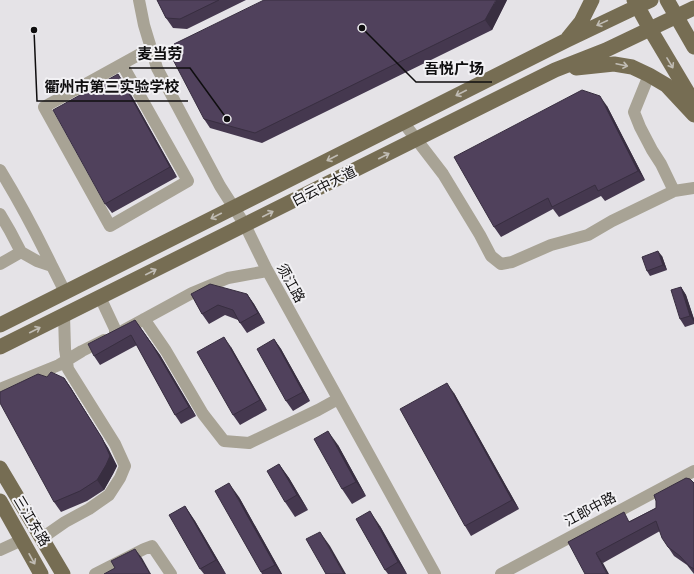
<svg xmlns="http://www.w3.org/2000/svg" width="694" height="574" font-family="Jost,'Noto Sans SC',sans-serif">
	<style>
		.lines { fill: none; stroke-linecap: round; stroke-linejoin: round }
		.minor { stroke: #a8a395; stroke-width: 12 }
		.major { stroke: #766d53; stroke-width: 15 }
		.wall { fill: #45384f }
		.shaded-wall { fill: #382e40 }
		.building { fill: #50415c; stroke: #382e40 }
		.oneway { stroke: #c0bcb4 }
		.labels { text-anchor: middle; stroke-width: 4; stroke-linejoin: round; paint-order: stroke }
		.street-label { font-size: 14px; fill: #0f0e0f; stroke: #f2f1f4 }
		.leader { fill: none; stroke: #0f0e0f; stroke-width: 1.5 }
		.callout-dot { fill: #0f0e0f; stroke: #f2f1f4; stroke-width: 1.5 }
		.callout-label { font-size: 15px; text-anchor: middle; font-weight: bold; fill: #0f0e0f; stroke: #f2f1f4; stroke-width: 4; stroke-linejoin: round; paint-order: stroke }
	</style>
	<rect width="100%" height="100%" fill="#e5e3e7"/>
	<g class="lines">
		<path class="minor" d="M139,0L144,25L157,68L220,186L245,225L266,268L435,574
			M122,64L188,181L110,226L44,107L151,48
			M649,75L634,112L640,127L652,150L661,164L674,191
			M403,122L443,174L480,235L491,256L501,264L512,262L551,245L588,235L612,221L674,191L694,188
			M0,170C19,201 36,233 52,266
			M0,214L10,231L21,252L37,261L52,266L65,292
			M0,264L21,252
			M100,297L115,329V335
			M144,319L166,351L203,414L224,441L249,443L318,410L338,399
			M124,330L192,293L228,278L267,271
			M0,389L59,365L82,351L104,340
			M42,538L65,522L89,509L109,495L120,478L125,466L115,444L68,369L65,349L64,315
			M0,550L22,540
			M95,574L144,549L152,546L171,574
			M501,574L694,471"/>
		<path class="major" d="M634,0L650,29L694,103
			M667,0L694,47
			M568,38L581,22L592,0
			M576,68L614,64L632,67L649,75L666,85L694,115
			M0,325L567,40L651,0
			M0,347L555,70L606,50L694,8
			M0,468L63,574
			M0,501L41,574"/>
	</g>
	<path class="wall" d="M157,0H246L187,29L173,28L166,18Z
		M507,0L492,30L262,143L210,128L204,119Z
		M125,84L177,177L112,213L105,204Z
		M607,106L645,180L605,201L601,196L559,217L553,209L501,237L494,227Z
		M662,256L667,270L650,276L647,271Z
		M681,287L686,295L694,319V324L685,327L680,319Z
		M191,294H247L254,304L265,323L247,333L238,320L225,315L209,324L202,314Z
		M135,320L160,355L196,416L181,424L175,415L137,345L100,365L94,356Z
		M274,339L281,349L310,401L293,411L286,401Z
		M231,347L267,410L240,425L233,415Z
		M47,377L64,378L71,388L108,448L117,466L113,474L104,490L87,501L61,512L54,502Z
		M454,393L519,509L471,536L465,526Z
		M338,445L366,496L352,504L342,489Z
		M279,464L289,478L308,510L295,517L285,502Z
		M694,483V574L687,565L674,556L668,547L660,531L603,563L568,542L630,521L656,508Z
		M239,497L282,574H262L261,572Z
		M185,506L195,521L226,574H204L200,569Z
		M380,526L407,574H388L385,570Z"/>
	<path class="shaded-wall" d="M496,0H507L492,30L485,20Z
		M118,74L125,84L177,177L170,167Z
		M600,96L607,106L645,180L638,171Z
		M658,251L662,256L667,270L663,265Z
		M681,287L686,295L694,319V322L690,316Z
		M247,294L254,304L265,323L258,313Z
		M135,320L160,355L196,416L189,407Z
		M224,337L231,347L267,410L260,400Z
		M274,339L281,349L310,401L303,392Z
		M64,378L71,388L108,448L117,466L113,474L104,490L97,480Z
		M447,383L454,393L519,509L512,500Z
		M328,431L338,445L366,496L356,482Z
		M279,464L289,478L308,510L297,495Z
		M229,483L239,497L282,574H281L275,565Z
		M185,506L195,521L226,574L216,560Z
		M370,511L380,526L407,574L398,562Z
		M320,532L330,546L346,574H344Z
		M135,549L142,558L151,574H150Z
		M596,553L603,563L609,574H607Z"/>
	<path class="building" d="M157,0H219L180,19L166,18Z
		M264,0H496L485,20L255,133L204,119L169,52L174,44Z
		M118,74L170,167L105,204L53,110Z
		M582,90L600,96L638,171L598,191L595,185L552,207L548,198L494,227L454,157Z
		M658,251L663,265L647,271L642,257Z
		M210,284L247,294L258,313L240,323L233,310L218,305L202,314L191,294Z
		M681,287L690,316L680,319L671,290Z
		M135,320L153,346L189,407L175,415L131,335L94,356L88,344Z
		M224,337L260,400L233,415L197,352Z
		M274,339L303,392L286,401L257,349Z
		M51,372L64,378L102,438L110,456L106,465L97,480L80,491L54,502L0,403V392L38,374L47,377Z
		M447,383L512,500L465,526L400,409Z
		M328,431L356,482L342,489L314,439Z
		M279,464L297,495L285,502L267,471Z
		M686,478L690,479L694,483V569L689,566L680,556L668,547L662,538L656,521L596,553L607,574H585L568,542L624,512L629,522L656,508V501L654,495Z
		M229,483L275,565L261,572L215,491Z
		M185,506L216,560L200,569L169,515Z
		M370,511L398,562L385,570L356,519Z
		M320,532L344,574H326L306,539Z
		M135,549L150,574H104L115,568L111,561Z"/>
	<defs><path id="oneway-shaft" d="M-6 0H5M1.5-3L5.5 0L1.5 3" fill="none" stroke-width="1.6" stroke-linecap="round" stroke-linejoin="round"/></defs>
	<g class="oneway">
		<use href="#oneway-shaft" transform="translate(602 23) rotate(155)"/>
		<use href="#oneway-shaft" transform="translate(670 63) rotate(59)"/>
		<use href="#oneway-shaft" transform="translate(622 65) rotate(12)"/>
		<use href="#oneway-shaft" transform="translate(461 93) rotate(153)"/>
		<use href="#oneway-shaft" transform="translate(384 156) rotate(-27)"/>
		<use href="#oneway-shaft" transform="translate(332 158) rotate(153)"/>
		<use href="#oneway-shaft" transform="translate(268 214) rotate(-27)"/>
		<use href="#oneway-shaft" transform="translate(216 216) rotate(153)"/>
		<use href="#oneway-shaft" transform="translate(151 272) rotate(-27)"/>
		<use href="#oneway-shaft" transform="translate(35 330) rotate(-27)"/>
		<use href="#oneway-shaft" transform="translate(32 559) rotate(61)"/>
	</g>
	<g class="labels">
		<g class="street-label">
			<text transform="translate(324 186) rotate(-27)" y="5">白云中大道</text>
			<text transform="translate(291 283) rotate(61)" y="5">须江路</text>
			<text transform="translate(590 509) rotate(-28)" y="5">江郎中路</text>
			<text transform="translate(32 521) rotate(59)" y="5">三江东路</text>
		</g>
	</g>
	<path class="leader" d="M227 119L190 68H129M362 28L416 82H492M34 30L37 101H188"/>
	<g class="callout-dot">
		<circle cx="227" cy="119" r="4"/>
		<circle cx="362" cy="28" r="4"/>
		<circle cx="34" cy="30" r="4"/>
	</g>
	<g class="callout-label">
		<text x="160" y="59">麦当劳</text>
		<text x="454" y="74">吾悦广场</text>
		<text x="112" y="92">衢州市第三实验学校</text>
	</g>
</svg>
